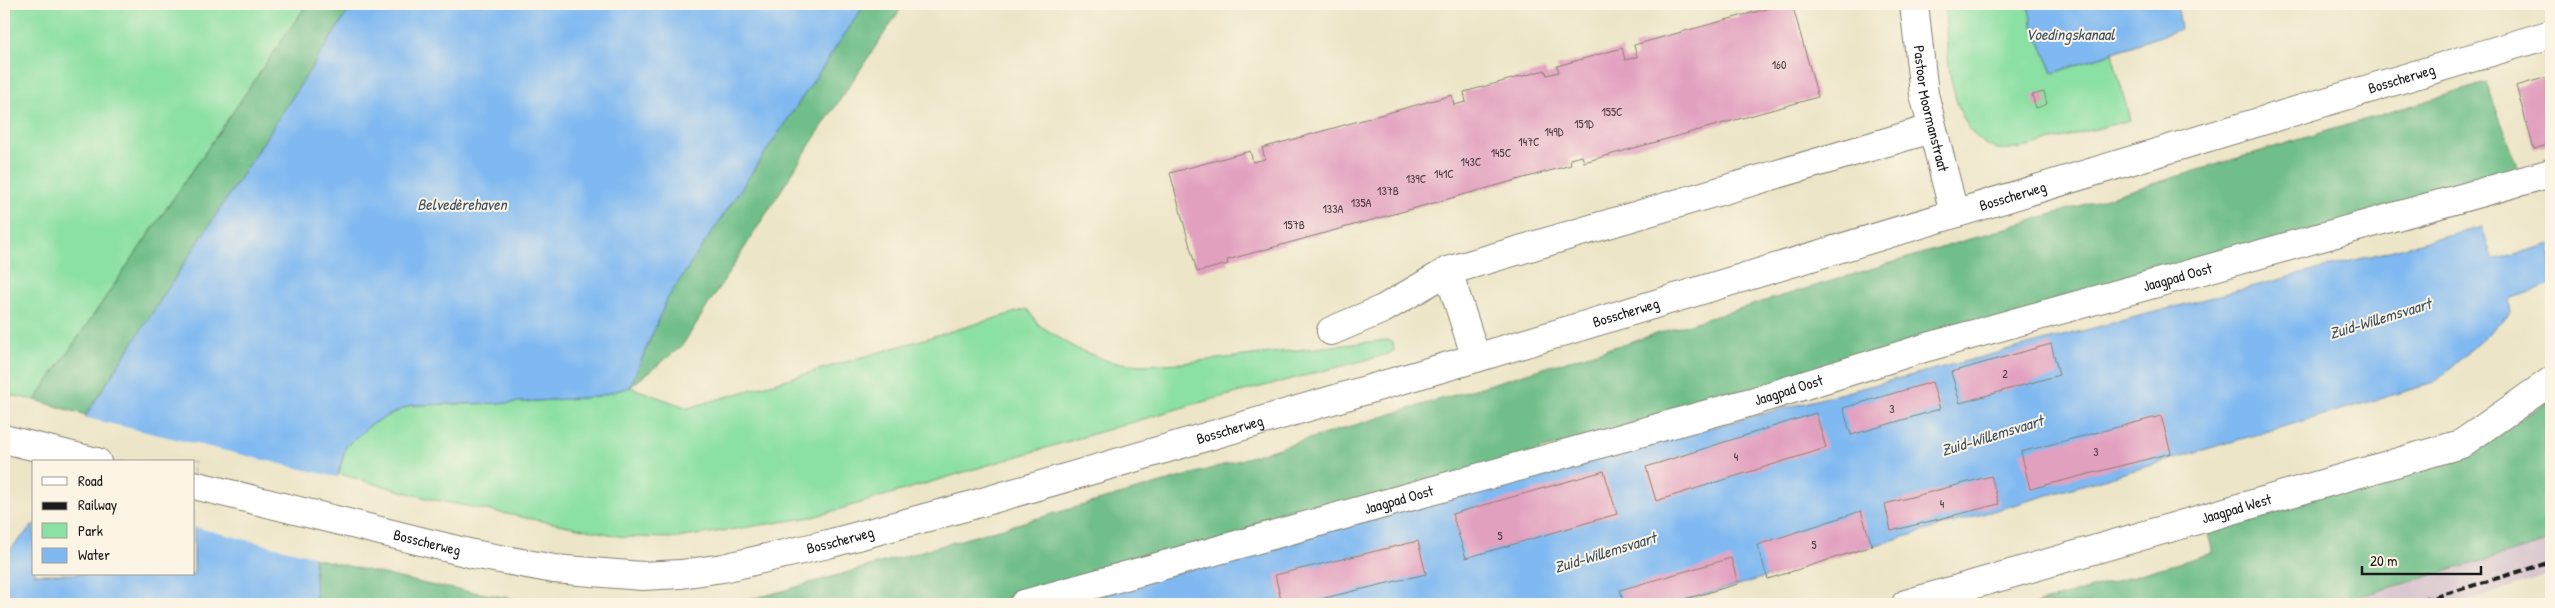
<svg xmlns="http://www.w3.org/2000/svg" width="2555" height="608" font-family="'Patrick Hand',sans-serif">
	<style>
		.industrial { fill: #d1bdcb }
		.green { fill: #8be0a3; stroke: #547e60 }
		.forest { fill: #70be89; stroke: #466d52 }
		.water { fill: #80b9f1; stroke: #4e6a86 }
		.pier { fill: #ece5c7 }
		.building { fill: #e2a0bf }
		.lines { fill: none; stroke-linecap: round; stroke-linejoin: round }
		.minor-casing { stroke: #848072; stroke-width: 30 }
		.tertiary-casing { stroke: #848072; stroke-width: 30 }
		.minor { stroke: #fff; stroke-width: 28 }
		.tertiary { stroke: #fff; stroke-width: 28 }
		.rail { stroke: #1c1c1c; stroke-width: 4; stroke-dasharray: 8 4; stroke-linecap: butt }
		.labels { text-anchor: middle; stroke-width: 4; stroke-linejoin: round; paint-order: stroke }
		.number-label { font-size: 12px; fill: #4e3d45 }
		.street-label { font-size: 15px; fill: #1c1c1c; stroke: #fcf5e5 }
		.water-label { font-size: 16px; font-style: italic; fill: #3f5367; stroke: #fcf5e5 }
	</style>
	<rect width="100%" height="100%" fill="#fcf5e5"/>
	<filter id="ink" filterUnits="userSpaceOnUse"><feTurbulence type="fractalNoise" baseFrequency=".02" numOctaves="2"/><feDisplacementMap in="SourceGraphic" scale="10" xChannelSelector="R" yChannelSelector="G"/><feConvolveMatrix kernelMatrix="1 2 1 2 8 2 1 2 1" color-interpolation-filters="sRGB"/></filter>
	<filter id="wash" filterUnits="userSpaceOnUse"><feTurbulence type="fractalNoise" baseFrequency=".0096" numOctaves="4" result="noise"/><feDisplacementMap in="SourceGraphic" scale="20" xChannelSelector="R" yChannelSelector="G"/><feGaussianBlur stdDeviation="1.12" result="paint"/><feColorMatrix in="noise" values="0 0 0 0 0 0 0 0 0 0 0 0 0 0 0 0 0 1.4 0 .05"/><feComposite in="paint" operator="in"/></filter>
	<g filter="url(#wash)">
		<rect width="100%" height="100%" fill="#ece5c7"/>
		<path class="industrial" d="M2551,541V574L2458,604H2333Z"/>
		<path class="green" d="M4,4H307L35,400L4,394Z
			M1945,4H2028L2032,23L2053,73L2112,53L2130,120L2027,147C2015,149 2000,152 1989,146C1946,123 1947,46 1945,4Z
			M1027,309L1039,325L1077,349L1111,362L1142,365L1182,363L1387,340L1393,342L1394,350L1389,354L1194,404L813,517L677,538L624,537L430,499L339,474L346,445L373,423L411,405L509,403L595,397L630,387L688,408Z"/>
		<path class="forest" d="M307,4H353L86,415L35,400Z
			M865,4H904L813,140L682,346L630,387L667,299Z
			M2486,83L2520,171L1000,604H723L768,595L1203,471Z
			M2551,400V541L2333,604H2036L2213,553L2204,519L2497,433Z
			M314,558L430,585L546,604H316Z"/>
		<path class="water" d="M353,4H865L667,299L630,387L595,397L509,403L411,405L373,423L346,446L314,558L316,604H4V556L34,524V574H194V462H71L86,415Z
			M2028,4H2177L2181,29L2053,73L2032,23Z
			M2482,227L2493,260L2551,244V285L2509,299L2511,313L2434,383L1673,604H1069L1431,500Z"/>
		<path class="pier" d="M83,417L340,478L317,557L194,527V462H68Z"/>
		<g id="blocks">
			<path class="building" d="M1784,4H1792L1818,97L1584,162L1582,156L1570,159L1571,165L1227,260L1228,264L1197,272L1170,173L1250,151L1253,162L1265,159L1262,148L1452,95L1454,105L1466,102L1464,92L1545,70L1547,75L1559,72L1557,66L1622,48L1625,60L1637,57L1634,45Z
				M2551,76V144L2534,149L2516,86Z
				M2044,92L2047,104L2036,108L2032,95Z
				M2051,344L2059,375L1960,403L1951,372Z
				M1932,382L1940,409L1851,435L1843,408Z
				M1816,413L1826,448L1656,501L1646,467Z
				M2161,416L2171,453L2030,489L2021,452Z
				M1604,471L1617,514L1466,558L1452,514Z
				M1991,476L1999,504L1891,531L1885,504Z
				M1861,511L1872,546L1768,579L1757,545Z
				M1418,541L1426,574L1299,604H1282L1275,575Z
				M1731,558L1738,584L1667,604H1624L1620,590Z
				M1202,600L1204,604H1189Z
				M1582,600L1583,604H1569Z"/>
		</g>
	</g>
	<g filter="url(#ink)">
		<use href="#blocks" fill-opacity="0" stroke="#848072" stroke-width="1"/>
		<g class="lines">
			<defs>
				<g id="minor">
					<path id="s1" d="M1914,4L1924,94L1954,213"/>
					<path d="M1448,271L1476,358"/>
					<path d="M1331,331L1383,309L1448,271L1931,129"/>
					<path id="s2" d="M1024,604L1751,402L1924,348L2551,173"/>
					<path id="s3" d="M1906,604L2461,444L2551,381"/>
				</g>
				<g id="tertiary">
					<path d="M4,439L97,462"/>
					<path id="s4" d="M194,485L473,554L554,569L642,576L681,574L723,568L828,544L969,506L1476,358L2551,34"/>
				</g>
			</defs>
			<use href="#minor" class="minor-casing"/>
			<use href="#tertiary" class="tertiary-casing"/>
			<use href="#minor" class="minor"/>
			<use href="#tertiary" class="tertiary"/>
			<path class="rail" d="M2412,604L2551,562"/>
		</g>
	</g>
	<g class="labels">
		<g class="number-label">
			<text x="1779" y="69">160</text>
			<text x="1612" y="116">155C</text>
			<text x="1584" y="128">151D</text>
			<text x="1554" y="136">149D</text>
			<text x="1529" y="146">147C</text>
			<text x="1501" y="157">145C</text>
			<text x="1471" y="166">143C</text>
			<text x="1444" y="178">141C</text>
			<text x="1416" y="183">139C</text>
			<text x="1388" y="195">137B</text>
			<text x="1361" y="207">135A</text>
			<text x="1333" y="213">133A</text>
			<text x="1294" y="229">157B</text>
			<text x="2005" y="378">2</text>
			<text x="1892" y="413">3</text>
			<text x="2096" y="456">3</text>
			<text x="1736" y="461">4</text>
			<text x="1942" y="508">4</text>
			<text x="1500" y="540">5</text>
			<text x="1814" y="549">5</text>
		</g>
		<g class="street-label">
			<text dy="5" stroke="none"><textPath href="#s4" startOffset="2288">Bosscherweg</textPath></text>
			<text dy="5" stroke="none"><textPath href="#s1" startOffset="106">Pastoor Moormanstraat</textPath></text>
			<text dy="5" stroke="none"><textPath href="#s4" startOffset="1882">Bosscherweg</textPath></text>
			<text dy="5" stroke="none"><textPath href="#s2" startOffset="1199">Jaagpad Oost</textPath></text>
			<text dy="5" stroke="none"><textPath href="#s4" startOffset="1478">Bosscherweg</textPath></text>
			<text dy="5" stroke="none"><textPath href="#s2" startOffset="794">Jaagpad Oost</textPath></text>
			<text dy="5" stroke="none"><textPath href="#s4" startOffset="1065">Bosscherweg</textPath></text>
			<text dy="5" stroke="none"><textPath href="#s2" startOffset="389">Jaagpad Oost</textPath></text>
			<text dy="5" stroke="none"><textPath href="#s3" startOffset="344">Jaagpad West</textPath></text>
			<text dy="5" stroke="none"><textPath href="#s4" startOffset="660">Bosscherweg</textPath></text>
			<text dy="5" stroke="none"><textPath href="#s4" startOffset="240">Bosscherweg</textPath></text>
		</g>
		<g class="water-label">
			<text x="2070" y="40">Voedingskanaal</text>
			<text x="462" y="210">Belvedèrehaven</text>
			<text transform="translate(2380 318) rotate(-17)" y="6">Zuid-Willemsvaart</text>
			<text transform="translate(1992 435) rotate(-17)" y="6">Zuid-Willemsvaart</text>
			<text transform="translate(1605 552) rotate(-17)" y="6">Zuid-Willemsvaart</text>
		</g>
	</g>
	<rect width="2555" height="608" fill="none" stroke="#fcf5e5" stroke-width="20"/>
	<rect x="32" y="460" width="162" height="115" fill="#fcf5e5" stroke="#a29e95"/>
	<rect x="42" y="477" width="25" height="8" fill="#ffffff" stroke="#a29e95"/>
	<text x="78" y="486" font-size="15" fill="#1c1c1c">Road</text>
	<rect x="42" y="502" width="25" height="8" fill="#1c1c1c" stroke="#a29e95"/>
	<text x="78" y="510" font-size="15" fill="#1c1c1c">Railway</text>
	<rect x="42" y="523" width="25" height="15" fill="#8be0a3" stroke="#a29e95"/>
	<text x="78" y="536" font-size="15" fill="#1c1c1c">Park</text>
	<rect x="42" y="548" width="25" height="15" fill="#80b9f1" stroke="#a29e95"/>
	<text x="78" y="560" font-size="15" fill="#1c1c1c">Water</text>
	<path d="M2362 566v8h119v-8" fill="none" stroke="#1c1c1c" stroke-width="2.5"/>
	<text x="2370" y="566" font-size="15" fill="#1c1c1c" stroke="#fcf5e5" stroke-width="4" paint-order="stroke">20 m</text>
</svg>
